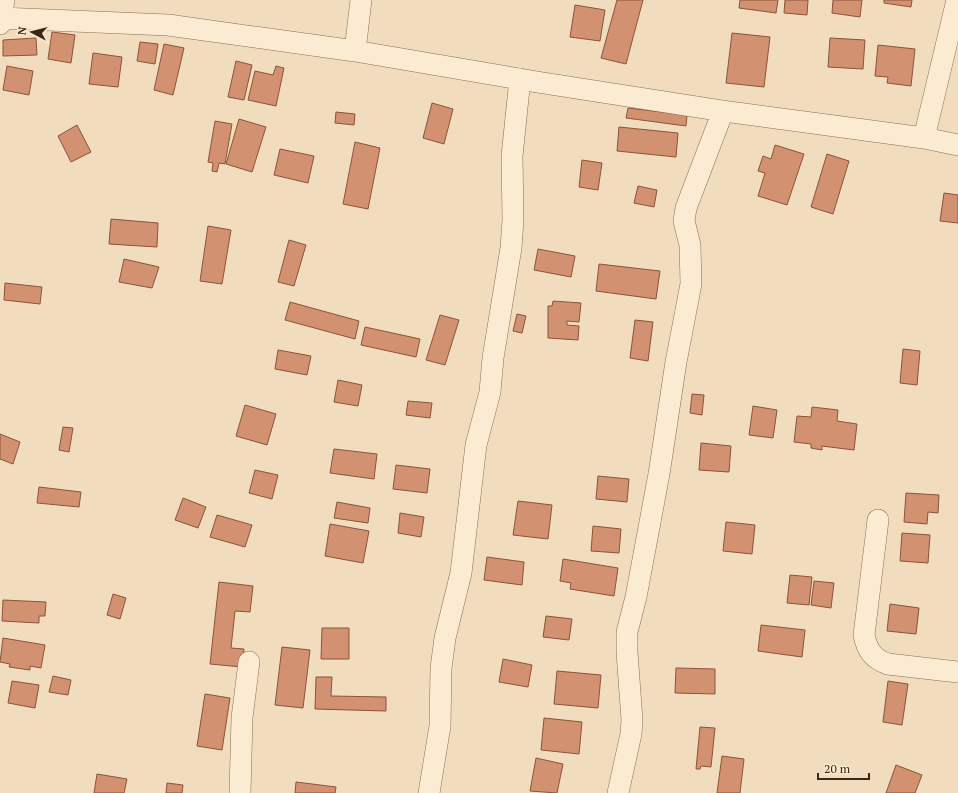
<svg xmlns="http://www.w3.org/2000/svg" width="958" height="793" font-family="'PT Serif',serif">
	<style>
		.building { fill: #d29171; stroke: #8c5339 }
		.lines { fill: none; stroke-linecap: round; stroke-linejoin: round }
		.minor-casing { stroke: #8b6d55; stroke-width: 22 }
		.minor { stroke: #fbebd2; stroke-width: 21 }
	</style>
	<rect width="100%" height="100%" fill="#f1ddbe"/>
	<path class="building" d="M617,0H643L626,64L601,58Z
		M740,0H778L776,13L739,8Z
		M785,0H808L807,15L784,13Z
		M833,0H862L860,17L832,13Z
		M884,0H912L911,7L884,3Z
		M575,5L605,10L600,41L570,37Z
		M52,32L75,35L71,63L48,59Z
		M732,33L770,37L764,87L726,83Z
		M36,38L37,55L3,56V40Z
		M830,38L865,40L863,69L828,67Z
		M140,42L158,44L155,64L137,61Z
		M164,44L184,48L173,95L154,90Z
		M878,45L915,49L911,86L887,83L888,77L875,76Z
		M93,53L122,57L118,87L89,84Z
		M236,61L252,65L244,100L228,97Z
		M7,66L33,71L29,95L3,90Z
		M276,66L284,68L276,106L248,100L255,71L273,75Z
		M432,103L453,109L444,144L423,138Z
		M628,108L687,115L686,126L626,118Z
		M336,112L355,114L354,125L335,123Z
		M239,119L266,127L252,172L226,164Z
		M215,121L232,124L225,164L219,163L217,172L212,171L213,163L208,162Z
		M77,125L91,152L71,162L58,136Z
		M619,127L678,133L676,157L617,151Z
		M355,142L380,148L368,209L343,204Z
		M775,145L804,154L787,205L758,196L765,173L758,171L763,156L771,159Z
		M280,149L314,156L308,183L274,175Z
		M827,154L849,161L833,214L811,207Z
		M582,160L602,163L598,190L579,187Z
		M638,186L657,190L654,207L634,203Z
		M944,193L958,195V223L940,221Z
		M111,219L158,223L157,247L109,244Z
		M208,226L231,230L222,284L200,281Z
		M289,240L306,245L294,286L278,282Z
		M538,249L575,256L571,277L534,270Z
		M124,259L159,267L152,288L119,282Z
		M599,264L660,271L656,299L596,291Z
		M5,283L42,287L40,304L4,300Z
		M553,301L581,303L579,322L567,321V325L579,326L578,340L548,338V306H552Z
		M290,302L359,321L355,339L285,320Z
		M517,314L526,316L522,333L513,331Z
		M440,315L459,320L445,365L426,360Z
		M635,320L653,322L648,361L630,358Z
		M365,327L420,339L416,357L361,345Z
		M903,349L920,351L917,385L900,383Z
		M278,350L311,356L307,375L275,369Z
		M338,380L362,385L358,406L334,402Z
		M692,394L704,395L702,415L690,413Z
		M408,401L432,403L430,418L406,415Z
		M245,405L276,414L267,445L236,436Z
		M753,406L777,410L773,438L749,435Z
		M812,407L838,410L837,421L857,424L854,450L822,446V450L811,448V444L794,442L797,416L811,417Z
		M63,427L73,428L69,452L59,450Z
		M0,434L20,442L13,464L0,459Z
		M701,443L731,446L729,472L699,470Z
		M334,449L377,454L374,479L330,473Z
		M396,465L430,469L427,493L393,489Z
		M255,470L278,475L272,499L249,493Z
		M598,476L629,479L627,502L596,499Z
		M39,487L81,492L79,507L37,503Z
		M906,493L939,495L938,513L928,512L927,524L904,522Z
		M183,498L206,507L198,528L175,520Z
		M518,501L552,505L548,539L513,535Z
		M337,502L370,508L368,523L334,518Z
		M400,513L424,517L421,537L398,533Z
		M217,515L252,525L245,547L210,537Z
		M726,522L755,525L752,554L723,551Z
		M330,524L369,531L363,563L325,556Z
		M593,526L621,529L619,553L591,551Z
		M902,533L930,535L928,563L900,561Z
		M487,557L524,562L522,585L484,580Z
		M563,559L618,568L614,596L570,589L571,583L560,581Z
		M790,575L812,577L809,605L787,603Z
		M814,581L834,583L831,608L811,605Z
		M219,582L253,586L250,612L235,611L231,648L244,649L242,667L210,664Z
		M113,594L126,598L120,619L107,615Z
		M3,600L46,602L45,616H39V623L2,621Z
		M890,604L919,608L916,634L887,631Z
		M546,616L572,619L569,640L543,637Z
		M761,625L805,630L802,657L758,651Z
		M322,628H349V659H321Z
		M3,638L45,645L41,668L30,666V670L9,667L10,664L0,662Z
		M282,647L310,650L303,708L275,705Z
		M503,659L532,665L528,687L499,682Z
		M676,668L715,669V694L675,693Z
		M557,671L601,675L598,708L554,704Z
		M53,676L71,680L68,695L49,692Z
		M316,677H332L331,696L386,697V711L315,709Z
		M12,681L39,685L35,708L8,703Z
		M888,681L908,684L902,725L883,722Z
		M205,694L230,698L222,750L197,746Z
		M544,718L582,722L579,754L541,750Z
		M700,727L715,728L711,767L701,766L700,769H696Z
		M722,756L744,759L740,793H717Z
		M536,758L563,764L557,793L530,791Z
		M896,765L922,775L915,793H886Z
		M97,774L127,779L124,793H94Z
		M296,782L336,787L335,793H295Z
		M167,783L183,785L182,793H166Z"/>
	<g class="lines">
		<defs>
			<path id="minor" d="M1,18L4,0
				M0,24L1,18L168,25L355,51L537,82L723,111L924,138L958,145
				M355,51L361,0
				M924,138L957,0
				M878,520L864,635C867,650 873,659 888,664L958,672
				M240,793L242,718L249,662
				M429,793L440,726L441,668L445,638L461,573L476,445L490,392L493,358L511,248L513,220L512,156L520,79
				M618,793L631,734L632,720L627,652V632L636,597L659,474L676,362L691,284L690,245L684,221L686,208L723,111"/>
		</defs>
		<use href="#minor" class="minor-casing"/>
		<use href="#minor" class="minor"/>
	</g>
	<g transform="translate(32 32) rotate(277)" stroke="#f8e8ce" stroke-width="3" paint-order="stroke">
	<path d="M0-3L7 15L0 10L-7 15Z" fill="#39271b"/>
	<text y="-6" font-size="11" font-weight="bold" text-anchor="middle" fill="#39271b">N</text>
	</g>
	<path d="M818 773v6h51v-6" fill="none" stroke="#39271b" stroke-width="2"/>
	<text x="824" y="773" font-size="12" fill="#39271b" stroke="#f8e8ce" stroke-width="3" paint-order="stroke">20 m</text>
</svg>
